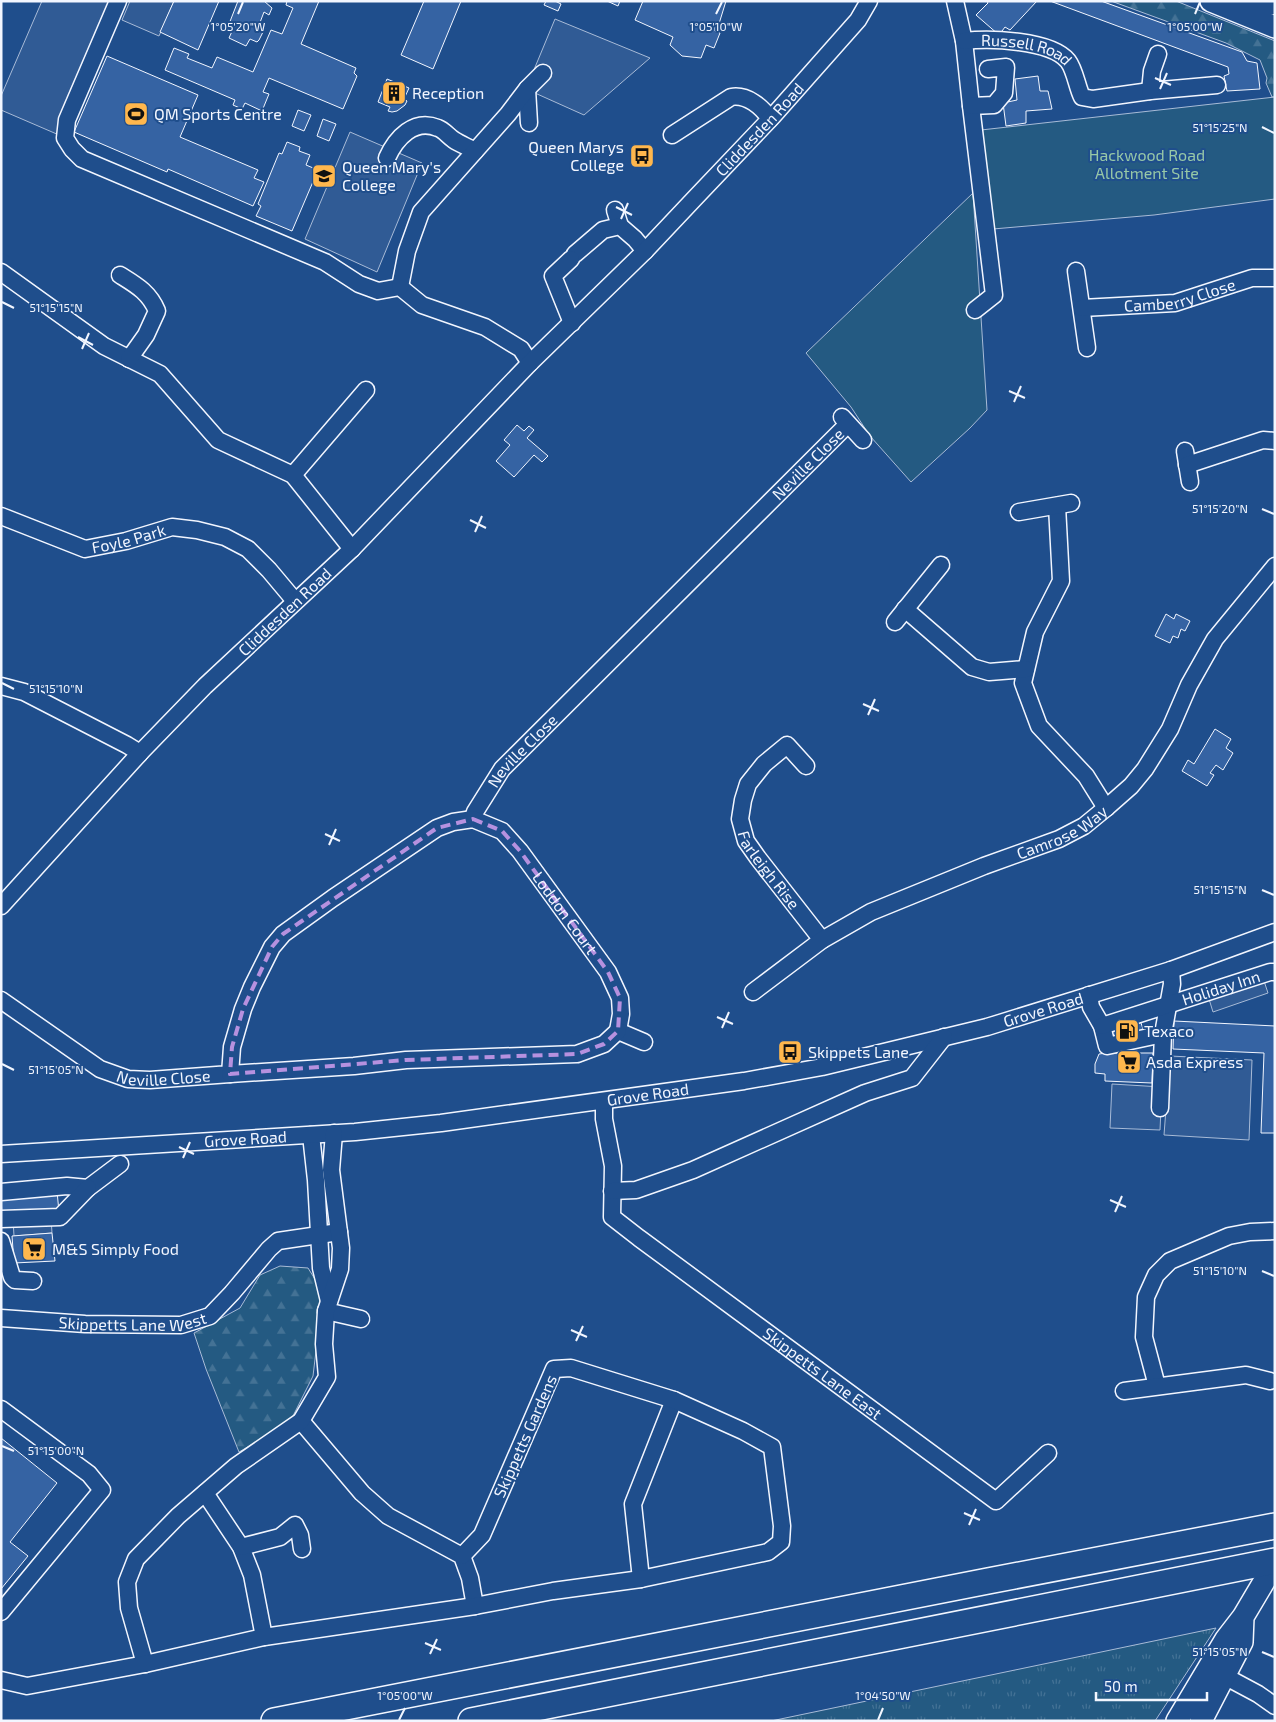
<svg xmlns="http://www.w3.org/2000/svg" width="1276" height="1722" font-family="'Exo 2',sans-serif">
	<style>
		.grass { fill: url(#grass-tufts); stroke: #a8bbd7 }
		.forest { fill: url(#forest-firs); stroke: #a8bbd7 }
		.garden { fill: #245a82; stroke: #a8bbd7 }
		.parking { fill: #305b95; stroke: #a8bbd7 }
		.building { fill: #3563a3; stroke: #f2f6ff }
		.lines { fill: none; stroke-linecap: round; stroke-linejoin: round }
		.minor-casing { stroke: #f2f6ff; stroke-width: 19 }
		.major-casing { stroke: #f2f6ff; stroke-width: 24 }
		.highway-casing { stroke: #f2f6ff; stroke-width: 28 }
		.minor { stroke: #1f4e8c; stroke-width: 16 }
		.major { stroke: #1f4e8c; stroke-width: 21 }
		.highway { stroke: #1f4e8c; stroke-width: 25 }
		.marked { fill: none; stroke: #b691df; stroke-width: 4; stroke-dasharray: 10 6; stroke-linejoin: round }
		.ticks { fill: none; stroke: #f2f6ff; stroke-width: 2 }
		.labels { text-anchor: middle; stroke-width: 4; stroke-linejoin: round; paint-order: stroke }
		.street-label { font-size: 16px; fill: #f2f6ff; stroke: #1f4e8c }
		.poi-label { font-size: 16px; fill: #f2f6ff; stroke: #1f4e8c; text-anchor: start }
		.park-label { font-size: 16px; fill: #97c8a6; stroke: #1f4e8c }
		.ticks-label { font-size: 12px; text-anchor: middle; fill: #f2f6ff; stroke: #1f4e8c; stroke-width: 4; stroke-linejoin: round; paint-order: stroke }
	</style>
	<defs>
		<pattern id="grass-tufts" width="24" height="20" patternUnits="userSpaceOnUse" patternTransform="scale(1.25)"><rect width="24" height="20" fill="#245a82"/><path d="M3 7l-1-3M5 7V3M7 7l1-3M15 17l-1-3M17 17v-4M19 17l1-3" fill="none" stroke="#447295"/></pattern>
		<pattern id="forest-firs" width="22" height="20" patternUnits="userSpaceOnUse" patternTransform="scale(1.25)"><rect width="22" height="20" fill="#245a82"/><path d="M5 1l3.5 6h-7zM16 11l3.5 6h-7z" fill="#447295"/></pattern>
	</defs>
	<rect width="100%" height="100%" fill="#1f4e8c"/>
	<path class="grass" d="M1216,1628L1155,1721H771Z"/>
	<path class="forest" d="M1111,1H1176L1275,41V97H1272L1266,83L1267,78L1260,60L1226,43Z
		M280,1266L308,1268L323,1292L313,1376L290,1422L239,1452L206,1369L194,1333L240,1308L260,1275Z"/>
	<path class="garden" d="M1275,97V199L1154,215L993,229L981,130Z
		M973,193L987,410L970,428L911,482L870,436L851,407L806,353Z"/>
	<path class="parking" d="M42,1H124L66,138L1,110V96Z
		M130,1H174L159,36L122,20Z
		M555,19L650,58L584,115L526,89Z
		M350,132L422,163L377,272L305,239Z
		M1264,981L1268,993L1213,1012L1209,999Z
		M1170,1056L1252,1060L1249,1140L1164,1135Z
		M1112,1084L1162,1087L1160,1130L1110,1128Z
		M51,1218L52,1233L14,1236L13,1220Z"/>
	<path class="building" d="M174,1H219L198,50L160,32Z
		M238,1H264L272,8L269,15L264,12L259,25L265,28L259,40L257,42L250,39L246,46L229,38L233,29L229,24Z
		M287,1H319L301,44L356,68L354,73L357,76L343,109L269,78L263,92L269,94L262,111L245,103L242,109L233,105L235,100L165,70L174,48L189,54L187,58L212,68L217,57L253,72L271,30L282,34L293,8L286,5Z
		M424,1H461L433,69L401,55Z
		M546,1H555L561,4L558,11L544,5Z
		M607,1H620L618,6Z
		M643,1H726L718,27H715V31L720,33L714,48L706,45L701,58L682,56L670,45L673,37L635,20Z
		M987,1H1037L1010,30L1005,27L999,35L976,15L988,3Z
		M1050,1H1101L1242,52L1247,61L1257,63L1260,89L1227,91L1224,76L1229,74L1228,67Z
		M107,56L198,95L180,137L258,170L254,178L264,182L253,206L168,169L167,172L74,132Z
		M1038,76L1040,91H1048L1052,109L1026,111V123L1006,126L1003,103L1017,100L1015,79Z
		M387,79L409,88L404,99L407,101L405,105L397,111L392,112L388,111L390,107L378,102Z
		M298,110L311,115L304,131L292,126Z
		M323,119L336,124L329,141L317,136Z
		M287,142L300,147L299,151L310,155L306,165L318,170L292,231L256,216L261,206L258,204L279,153L282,154Z
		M517,425L524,431L529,426L534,430L527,438L548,456L542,462L534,455L514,477L496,461L510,445L504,440Z
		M1166,614L1174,619L1176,614L1190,621L1185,631L1181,629L1178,638L1173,636L1170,643L1155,636Z
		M1215,729L1231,739L1226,748L1233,753L1223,770L1216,765L1210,773L1214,775L1207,786L1182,771L1188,760L1194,764Z
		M1137,1011L1147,1041L1117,1050L1108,1019Z
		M1174,1021L1275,1026V1133H1261L1264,1053L1173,1049Z
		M1106,1053H1153L1152,1083L1105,1081V1074L1095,1073V1064L1099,1054Z
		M57,1191L59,1212L2,1217L1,1195Z
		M52,1233L55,1261L14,1263L12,1236Z
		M1,1438L57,1483L10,1542L28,1556L1,1589Z"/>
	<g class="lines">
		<defs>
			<g id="minor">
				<path d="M118,1L67,120L65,138L72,149L82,159L325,262L359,284L378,291L400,287L422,305L485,327L521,349L530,363"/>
				<path d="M955,1L964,41L971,106L994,295L975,310"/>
				<path id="s1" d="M964,41C990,38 1051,40 1068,61C1075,70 1077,87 1082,97L1093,99L1150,91L1217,85"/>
				<path d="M527,89L529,123"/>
				<path d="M1150,91L1152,71L1158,54"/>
				<path d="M971,106L994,105L1004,93L1006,67L988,69"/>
				<path d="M672,135L731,97C747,94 762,107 770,119"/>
				<path d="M387,158C396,138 414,118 438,128C444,130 448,136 454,140C460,144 468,147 475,151"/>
				<path d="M615,210L620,226"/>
				<path d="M575,254L603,230L620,226L635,239L645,251"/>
				<path d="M571,259L553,276L572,323"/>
				<path d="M1076,271L1087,348"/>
				<path d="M1,272L104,346L160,374L218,440L293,475L352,549"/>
				<path d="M120,275C136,285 149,292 157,311L146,335L129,359"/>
				<path d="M400,287L407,251L421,212L508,114L527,89L543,73"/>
				<path id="s2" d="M1082,308L1175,303L1252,278H1275"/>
				<path d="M842,417L863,440"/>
				<path d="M1185,451L1190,482"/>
				<path d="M1187,465L1263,440L1275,441"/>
				<path d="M293,475L366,390"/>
				<path d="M1057,506L1061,581L1035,632L1023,683L1039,726L1086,776L1106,808"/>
				<path d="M1019,512L1071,503"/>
				<path id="s3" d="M1,516L85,549L126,541L172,527L197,530L225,537L248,549L269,570L295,601"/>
				<path d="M905,609L972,667L989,672L1026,669"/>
				<path d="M895,622L941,565"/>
				<path d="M1,686L24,692L127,745L140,753"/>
				<path id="s4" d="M806,766L787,745L764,764L748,784L743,800L740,819L746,841L758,858L822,940"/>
				<path id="s5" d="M473,819L475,812L502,769L848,424"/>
				<path id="s6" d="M1,906L140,753L205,686L352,549L530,363L645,251L695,198L773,116L858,20L869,1"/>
				<path id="s7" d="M753,992L822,940L871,912L984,866L1059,839L1084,826L1106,808L1131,786L1145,769L1170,729L1189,685L1215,639L1275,566"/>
				<path d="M1089,995L1091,1007L1102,1026L1107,1046L1163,1034L1172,984L1171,970"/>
				<path id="s8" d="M1,1000L100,1069L128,1079L150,1080L230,1074L232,1047L243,1009L252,987L272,947L283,934L333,898L437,828L453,822L473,819L502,831L520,851L608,972L620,998L621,1014L618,1031"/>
				<path id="s9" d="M1102,1026L1270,972H1275"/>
				<path d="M618,1031L644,1042"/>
				<path d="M230,1074L354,1066L406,1060L577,1054L604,1044L618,1031"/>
				<path id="s10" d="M604,1101V1119L613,1166L612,1217L639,1238L996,1501L1048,1453"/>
				<path d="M1160,1108L1163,1034"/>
				<path d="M311,1135L316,1180L321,1268L329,1301"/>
				<path id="s11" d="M1,1154L355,1132L441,1123L744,1081L822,1067L987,1027L1171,970L1275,932"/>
				<path d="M612,1191L636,1190L693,1170L865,1093L912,1078L944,1037"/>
				<path d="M1,1192L67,1186L88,1188L120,1164"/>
				<path d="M1,1219L60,1217L88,1188"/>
				<path d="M1,1241L12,1277L15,1280L33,1281"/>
				<path d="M326,1311L361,1319"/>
				<path id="s12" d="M1,1318L85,1324L181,1325L210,1316L232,1293L269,1249L278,1241L339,1232"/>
				<path d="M1157,1386L1144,1337L1146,1297L1156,1275L1170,1261L1229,1236L1250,1232L1275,1231"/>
				<path d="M1124,1391L1246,1375L1270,1381"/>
				<path d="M1,1409L89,1474L102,1490L1,1612"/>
				<path d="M301,1421L362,1493L388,1516L462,1556L470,1578L475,1606"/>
				<path d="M205,1493L241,1547L252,1575L264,1637"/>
				<path d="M241,1547L280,1537L295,1525L300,1535L302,1549"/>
				<path d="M641,1579L633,1504L674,1400"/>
				<path d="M145,1664L129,1608L127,1582L136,1559L178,1516L236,1466L301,1421L327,1377L324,1344L326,1311L340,1269L341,1248L331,1170L334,1133"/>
				<path d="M1215,1671L1258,1694L1275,1706"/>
				<path d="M1,1680L27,1686L145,1664L264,1637L475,1606L553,1591L641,1579L768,1552L781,1542L782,1526L772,1447L743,1431L674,1400L571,1368L554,1369L482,1535L462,1556"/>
			</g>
			<path id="major" d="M1211,1L1275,27
				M1236,8L1267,5L1275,3
				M1177,1721L1226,1639L1243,1617L1275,1563
				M1201,1721L1242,1642L1243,1617"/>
			<path id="highway" d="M274,1721L988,1581L1275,1526
				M471,1721L1275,1561"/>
		</defs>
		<use href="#minor" class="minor-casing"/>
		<use href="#major" class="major-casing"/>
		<use href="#highway" class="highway-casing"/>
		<use href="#minor" class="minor"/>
		<use href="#major" class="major"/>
		<use href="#highway" class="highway"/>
	</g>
	<path class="marked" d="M473,819L502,831L520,851L608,972L620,998L618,1031L604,1044L577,1054L406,1060L230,1074L232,1047L243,1009L272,947L283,934L437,828Z"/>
	<path class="ticks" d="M238,14L243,2M716,14L722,2M1195,14L1200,2M1155,78L1171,85M1160,89L1167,73M1262,127L1274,133M616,207L632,215M621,219L628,203M2,302L14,308M78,337L93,345M82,349L89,333M1009,391L1025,398M1014,402L1021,386M1262,509L1274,514M470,520L486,528M475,532L482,516M2,683L14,689M863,704L879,711M868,715L875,699M325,834L340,841M329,845L336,829M1262,890L1274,895M717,1017L733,1024M722,1028L729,1012M2,1064L14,1070M179,1147L194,1154M183,1158L190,1142M1110,1200L1126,1207M1115,1212L1122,1196M1262,1271L1274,1276M571,1330L587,1337M576,1341L583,1326M2,1446L14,1451M964,1513L980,1520M969,1525L976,1509M425,1643L441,1650M1262,1652L1274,1657M430,1654L437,1639M399,1720L405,1708M878,1720L883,1708"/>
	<defs>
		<symbol id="building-square" viewBox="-11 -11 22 22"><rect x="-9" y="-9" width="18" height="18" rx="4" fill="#ffb74d" stroke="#1f4e8c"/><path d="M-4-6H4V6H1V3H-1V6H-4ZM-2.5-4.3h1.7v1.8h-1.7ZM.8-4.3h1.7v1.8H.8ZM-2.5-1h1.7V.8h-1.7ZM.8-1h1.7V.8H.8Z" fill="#111"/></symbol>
		<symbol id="stadium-square" viewBox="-11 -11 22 22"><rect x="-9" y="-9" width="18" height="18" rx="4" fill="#ffb74d" stroke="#1f4e8c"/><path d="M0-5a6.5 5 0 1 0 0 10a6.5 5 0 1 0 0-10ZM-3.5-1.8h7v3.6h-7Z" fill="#111"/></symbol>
		<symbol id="bus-square" viewBox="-11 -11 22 22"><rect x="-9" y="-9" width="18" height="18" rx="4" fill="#ffb74d" stroke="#1f4e8c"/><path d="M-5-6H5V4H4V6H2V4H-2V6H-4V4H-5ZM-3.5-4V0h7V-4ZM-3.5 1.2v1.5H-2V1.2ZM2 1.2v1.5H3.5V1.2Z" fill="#111"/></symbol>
		<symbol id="university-square" viewBox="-11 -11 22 22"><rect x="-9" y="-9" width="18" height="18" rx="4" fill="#ffb74d" stroke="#1f4e8c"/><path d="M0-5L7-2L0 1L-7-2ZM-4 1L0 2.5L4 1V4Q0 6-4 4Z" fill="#111"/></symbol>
		<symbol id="fuel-square" viewBox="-11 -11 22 22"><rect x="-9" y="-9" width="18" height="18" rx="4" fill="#ffb74d" stroke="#1f4e8c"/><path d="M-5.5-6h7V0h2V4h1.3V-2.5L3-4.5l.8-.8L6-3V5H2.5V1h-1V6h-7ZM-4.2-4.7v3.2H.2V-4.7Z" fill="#111"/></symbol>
		<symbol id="supermarket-square" viewBox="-11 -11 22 22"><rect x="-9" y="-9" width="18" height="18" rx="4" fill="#ffb74d" stroke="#1f4e8c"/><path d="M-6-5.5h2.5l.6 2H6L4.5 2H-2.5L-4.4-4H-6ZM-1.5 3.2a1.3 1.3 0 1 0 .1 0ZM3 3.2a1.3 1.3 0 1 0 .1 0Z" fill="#111"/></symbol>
	</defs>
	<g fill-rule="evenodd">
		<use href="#building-square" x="380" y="79" width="28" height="28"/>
		<use href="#stadium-square" x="122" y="100" width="28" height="28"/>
		<use href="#bus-square" x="628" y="142" width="28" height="28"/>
		<use href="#university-square" x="310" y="162" width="28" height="28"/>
		<use href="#fuel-square" x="1113" y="1017" width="28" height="28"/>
		<use href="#bus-square" x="776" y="1038" width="28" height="28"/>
		<use href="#supermarket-square" x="1115" y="1048" width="28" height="28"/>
		<use href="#supermarket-square" x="20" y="1235" width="28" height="28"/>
	</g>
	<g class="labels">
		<g class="street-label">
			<text dy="6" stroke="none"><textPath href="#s1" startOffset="64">Russell Road</textPath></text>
			<text dy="6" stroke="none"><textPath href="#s6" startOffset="1086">Cliddesden Road</textPath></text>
			<text dy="6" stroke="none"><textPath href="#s2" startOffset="99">Camberry Close</textPath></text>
			<text dy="6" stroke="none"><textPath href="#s5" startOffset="490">Neville Close</textPath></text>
			<text dy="6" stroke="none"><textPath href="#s3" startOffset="135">Foyle Park</textPath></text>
			<text dy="6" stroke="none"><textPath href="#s6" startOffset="409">Cliddesden Road</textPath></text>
			<text dy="6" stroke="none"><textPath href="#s5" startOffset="85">Neville Close</textPath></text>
			<text dy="6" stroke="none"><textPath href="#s7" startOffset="350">Camrose Way</textPath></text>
			<text dy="6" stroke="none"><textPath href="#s4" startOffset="179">Farleigh Rise</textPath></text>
			<text dy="6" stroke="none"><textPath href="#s8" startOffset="764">Loddon Court</textPath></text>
			<text dy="6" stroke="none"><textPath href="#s9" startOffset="125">Holiday Inn</textPath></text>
			<text dy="6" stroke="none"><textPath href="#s11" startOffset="1055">Grove Road</textPath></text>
			<text dy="6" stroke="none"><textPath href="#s8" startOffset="186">Neville Close</textPath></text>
			<text dy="6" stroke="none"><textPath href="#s11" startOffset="650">Grove Road</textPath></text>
			<text dy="6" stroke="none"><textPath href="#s11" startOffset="245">Grove Road</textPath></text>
			<text dy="6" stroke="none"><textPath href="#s12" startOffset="132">Skippetts Lane West</textPath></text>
			<text dy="6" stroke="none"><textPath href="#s10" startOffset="379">Skippetts Lane East</textPath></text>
			<text transform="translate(525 1436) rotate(-66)" y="6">Skippetts Gardens</text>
		</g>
		<g class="poi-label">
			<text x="412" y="99">Reception</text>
			<text x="154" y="120">QM Sports Centre</text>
			<text x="624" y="153" text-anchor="end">Queen Marys<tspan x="624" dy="18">College</tspan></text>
			<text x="342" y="173">Queen Mary's<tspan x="342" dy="18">College</tspan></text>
			<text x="1144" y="1037">Texaco</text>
			<text x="808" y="1058">Skippets Lane</text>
			<text x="1146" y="1068">Asda Express</text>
			<text x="52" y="1255">M&amp;S Simply Food</text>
		</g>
		<g class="park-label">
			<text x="1147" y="161">Hackwood Road<tspan x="1147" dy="18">Allotment Site</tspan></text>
		</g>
	</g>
	<g class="ticks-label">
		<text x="238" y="31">1°05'20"W</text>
		<text x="716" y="31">1°05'10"W</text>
		<text x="1195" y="31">1°05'00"W</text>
		<text x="1220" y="132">51°15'25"N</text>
		<text x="56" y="312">51°15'15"N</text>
		<text x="1220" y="513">51°15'20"N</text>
		<text x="56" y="693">51°15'10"N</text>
		<text x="1220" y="894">51°15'15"N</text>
		<text x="56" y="1074">51°15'05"N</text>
		<text x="1220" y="1275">51°15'10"N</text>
		<text x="56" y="1455">51°15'00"N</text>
		<text x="1220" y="1656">51°15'05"N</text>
		<text x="405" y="1700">1°05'00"W</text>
		<text x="883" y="1700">1°04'50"W</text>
	</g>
	<rect width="1276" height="1722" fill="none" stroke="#f2f6ff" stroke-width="5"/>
	<path d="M1096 1692v8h111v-8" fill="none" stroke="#f2f6ff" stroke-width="2.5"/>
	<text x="1104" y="1692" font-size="15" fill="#f2f6ff" stroke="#1f4e8c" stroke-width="4" paint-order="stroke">50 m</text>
</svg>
